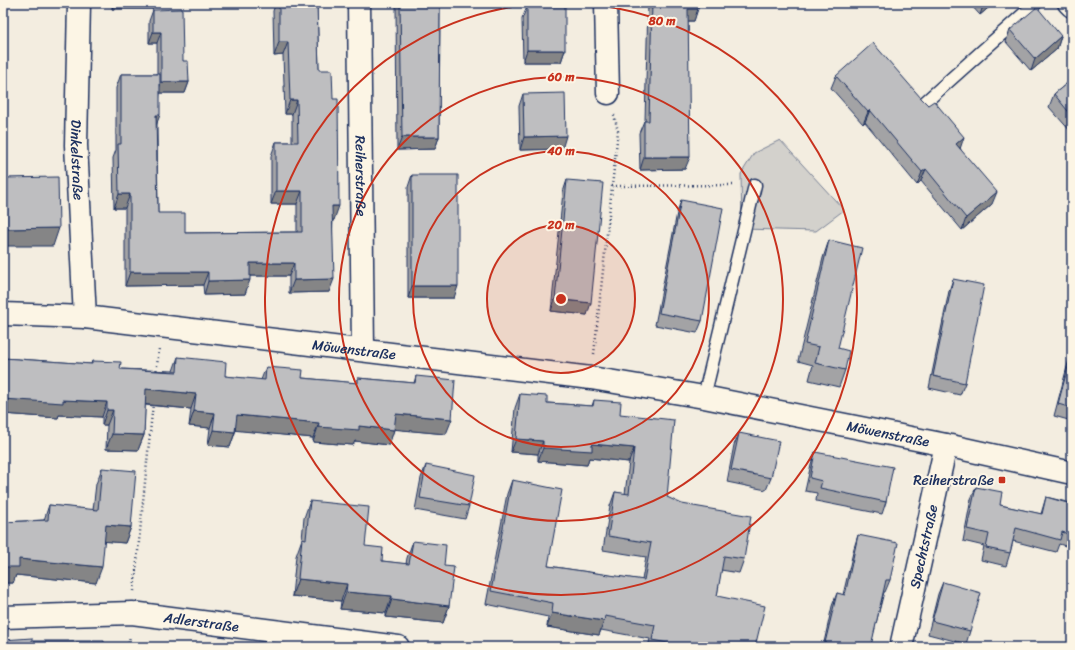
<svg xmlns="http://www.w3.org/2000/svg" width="1075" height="650" font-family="Sriracha,sans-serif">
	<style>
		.green { fill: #d3d1cc; stroke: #778095 }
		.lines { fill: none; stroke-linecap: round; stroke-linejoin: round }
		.lane-casing { stroke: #1b2f5e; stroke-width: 15 }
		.street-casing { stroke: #1b2f5e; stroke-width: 25 }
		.path { stroke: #1b2f5e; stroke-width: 2.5; stroke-dasharray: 1 3; stroke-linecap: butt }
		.lane { stroke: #fcf5e5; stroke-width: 12 }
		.street { stroke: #fcf5e5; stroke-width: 22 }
		.wall { fill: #a3a3a5; stroke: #1b2f5e }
		.shaded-wall { fill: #858586; stroke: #1b2f5e }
		.building { fill: #bebec0; stroke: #1b2f5e }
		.ring { fill: none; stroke: #c8321e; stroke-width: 2 }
		.poi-dot { fill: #c8321e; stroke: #fcf5e5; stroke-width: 1.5 }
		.labels { text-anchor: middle; stroke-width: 4; stroke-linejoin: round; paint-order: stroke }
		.street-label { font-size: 14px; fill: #1b2f5e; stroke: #fcf5e5 }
		.poi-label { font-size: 14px; fill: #1b2f5e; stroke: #fcf5e5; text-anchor: end }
		.centre { fill: #c8321e; stroke: #fcf5e5; stroke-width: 2 }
		.ring-label { font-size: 12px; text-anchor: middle; font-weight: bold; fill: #c8321e; stroke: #fcf5e5; stroke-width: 4; stroke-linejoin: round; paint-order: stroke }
	</style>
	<rect width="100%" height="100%" fill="#f3ede0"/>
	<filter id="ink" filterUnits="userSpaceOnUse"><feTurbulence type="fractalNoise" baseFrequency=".025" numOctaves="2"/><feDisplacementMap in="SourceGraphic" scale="8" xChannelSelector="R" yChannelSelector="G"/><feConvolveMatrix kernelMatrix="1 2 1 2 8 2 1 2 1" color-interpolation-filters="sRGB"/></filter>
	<g filter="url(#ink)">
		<path class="green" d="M780,140L844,210L816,231L742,229L741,174L754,153Z"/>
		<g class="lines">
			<defs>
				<path id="lane" d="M922,105L1036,3
					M704,397L755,185"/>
				<g id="street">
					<path id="s1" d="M79,3L76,145L85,317"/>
					<path id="s2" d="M359,3L363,349"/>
					<path d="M606,3L608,93"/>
					<path d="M1069,3L1072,6"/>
					<path id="s3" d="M3,314L85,317L591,378L704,397L946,445L1072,473"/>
					<path id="s4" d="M3,617L132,613L398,647"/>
					<path id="s5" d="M901,647L946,445"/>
				</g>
			</defs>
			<use href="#lane" class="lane-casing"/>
			<use href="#street" class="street-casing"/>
			<path class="path" d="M612,186L736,185
				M594,354L618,131L614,115
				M156,374L159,349
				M134,591L153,403
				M128,647L130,636"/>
			<use href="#lane" class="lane"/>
			<use href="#street" class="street"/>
		</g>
		<path class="wall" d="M112,3H155L153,9H112Z
			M275,3H317L319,70L334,220H333L329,292L289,293V276H250L245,294L204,295L203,285L125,286V208H114L113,158L116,150V88L121,74H157V43H149V21L153,10L183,61L189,82L185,93H160L157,125L158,213L185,233L297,232V204H271V156L276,142H292V114H285L283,55L274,56L273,11L275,5Z
			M396,3H440L439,137L435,149L397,150Z
			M648,3H699L694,21H688L685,169L640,170L639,133L644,121H645Z
			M969,3H994L980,15Z
			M527,7L565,50L561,62H523L522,19Z
			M1010,30L1061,36L1057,49L1031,71L1006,42Z
			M836,76L960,148L992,204L962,230L921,181L917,185L865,122L863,124L831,88Z
			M1072,79V133L1049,107L1054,94Z
			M523,94L562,149L520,150L519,106Z
			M412,175L454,298H408V187Z
			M567,180L587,315L551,311L563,192Z
			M681,200L702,321L697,333L655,325L677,213Z
			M829,240L838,348L845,370L839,387L809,380L813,365L798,361L823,258Z
			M1072,240V255L1069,254Z
			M953,279L965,383L960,395L929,388L949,291Z
			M1072,348V421L1054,416Z
			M178,357L225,376L261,380L266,367L302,378L356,383L358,378L414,383L416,376L446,434L394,429L389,445L355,441L353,445L313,442V438L236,430L230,447L208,445L210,428L189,426L191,409L145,405L144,435L138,450L106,449L107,425H102V417L59,415L58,418L3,414V358L91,364L92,361L120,369L173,371Z
			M520,394L547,403L592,406L594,400L620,414L667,497L744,559L739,573L721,570L717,596L755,647H648L650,639L601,630L599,635L547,627L548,617L486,604L507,494L512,480L548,566L642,580L646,557L603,550L610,506L615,492L625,494L629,462L589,458L587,465L538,461V454L511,452L515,408Z
			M739,433L771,478L766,490L727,482L734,445Z
			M815,452L886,502L882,514L816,501L817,493L805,491L811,464Z
			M426,465L469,506L465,519L415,510L421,478Z
			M102,468L131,527L125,543L104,541L96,583L16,575L13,583H3V522L44,520L49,505L93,510L96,484Z
			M976,487L1000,505L1041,514L1046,497L1071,503L1072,500V548L1059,544L1056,552L1013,541L1010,553L1006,566L981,560L984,546L963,541L971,499Z
			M310,501L382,561L406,564L407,558L413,541L444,566L449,606L443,623L386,617V613L340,609L341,601L292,596L296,556L302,539L304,518Z
			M858,535L890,580L885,592H884L870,647H823L832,606L837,593L843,595L854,548Z
			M943,582L970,631L966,644L928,634L938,594Z"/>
		<path class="shaded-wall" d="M114,3H155L153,9H112Z
			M984,3H994L980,15Z
			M688,9H698L694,21H683Z
			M153,32H161L157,43H149Z
			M1061,36L1057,49L1031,71L1035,59Z
			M279,42H288L283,55L274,56Z
			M527,50H565L561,62H523Z
			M161,82H189L185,93H158Z
			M290,100H297L292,114H285Z
			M870,110L865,122L863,124L868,112Z
			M156,115H160L155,128Z
			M566,136L562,149L520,150L524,137Z
			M402,137H439L435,149L397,150Z
			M964,137L960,149L956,144Z
			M644,157H690L685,169L640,170Z
			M926,169L921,181L917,185L922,172Z
			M276,191H302L297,204H271Z
			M997,192L992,204L962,230L966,218Z
			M119,194H130L125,208H114Z
			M332,206H339L334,220H327Z
			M59,228L53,246H3V229Z
			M250,263H294L289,276H245Z
			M130,272H208L203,285L125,286Z
			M334,279L329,292L289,293L294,280Z
			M250,280L245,294L204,295L208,281Z
			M412,286H458L454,298H408Z
			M555,299L591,303L587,315L551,311Z
			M146,389L196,394L191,409L140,404Z
			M3,399L63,400L107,402L102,417L59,415L58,418L3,414Z
			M107,410H113L107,425H102Z
			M194,411L215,413L210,428L189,426Z
			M396,414L452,419L446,434L391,429Z
			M237,415L319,423L313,438L232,430Z
			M359,426L394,430L389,445L355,441L353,445L313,442L318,427Z
			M213,430L235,432L230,447L208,445Z
			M112,434L144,435L138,450L106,449Z
			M516,439L543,441L538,454L511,452Z
			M592,444L634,448L629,462L589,458L587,465L538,461L543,448Z
			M106,525L131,527L125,543L100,541Z
			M19,559L102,567L96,583L16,575L13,583H3V567Z
			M298,579L347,584L341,601L292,596Z
			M346,592L392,596L386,613L340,609Z
			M392,599L449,606L443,623L386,617Z
			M552,613L604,621L599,635L547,627Z"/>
		<path class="building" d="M279,3H317L319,70H332L333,99H338L339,206H332L334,279L294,280V263H250V280L208,281V272H130V194H119L118,144H121V74H160V115H156L158,213H185V233L302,232V191H276V142H298L297,100H290L288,42H279Z
			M400,3H440L439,137H402Z
			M652,3H699L698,9H688L690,157H644V121H649Z
			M565,6V50H527V7Z
			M1037,7L1061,36L1035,59L1010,30Z
			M182,9L183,61H188L189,82H161V32H153V10Z
			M873,43L921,98L928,105L934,101L964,137L956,144L997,192L966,218L926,169L922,172L870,110L868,112L836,76Z
			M1072,79V116L1054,94Z
			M565,93L566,136L524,137L523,94Z
			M412,175H458V286H412Z
			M58,177L59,228L3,229V178Z
			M567,180L603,183L591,303L555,299Z
			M681,200L723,208L702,321L659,313Z
			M829,240L862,248L838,348L849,351L845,370L815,363L819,347L805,344Z
			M953,279L984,285L965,383L933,376Z
			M1072,352V408L1058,404Z
			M178,357L226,362L225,376L265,380L266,367L303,370L302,378L358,383V378L415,383L416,376L455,380L452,419L396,414L394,430L359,426V430L318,427L319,423L237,415L235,432L213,430L215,413L194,411L196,394L146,389L144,435L112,434L113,410H107V402L63,400V403L3,399V358L92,364V361L121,362L120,369L177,372Z
			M520,394L547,396V403L593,406L594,400L621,402L620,414L674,420L667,497L682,504L751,516L744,559L724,556L717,596L765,606L755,647H689L652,640L655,625L605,616L604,621L552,613L553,603L491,591L512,480L562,490L548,566L644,580L651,543L608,536L615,492L629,494L634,448L592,444V451L543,448V441L516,439Z
			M739,433L779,441L771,478L731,470Z
			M815,452L893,467L886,502L820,488L822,481L810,478Z
			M426,465L475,475L469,506L420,498Z
			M102,468L136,471L131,527L106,525L102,567L19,559V567H3V522L48,520L49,505L98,510Z
			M976,487L1002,492L1000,505L1042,514L1046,497L1071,504L1072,501V535L1062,532L1060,540L1016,528L1010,553L986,548L989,534L967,529Z
			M310,501L369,507L365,546L383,548L382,561L409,564L413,541L446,545L444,566L454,567L449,606L392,599V596L346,592L347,584L298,579L302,538L306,539Z
			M858,535L898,543L890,580H886L871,646L859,643L858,647H824L837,593L845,595Z
			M943,582L981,593L970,631L932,621Z
			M32,638V641H104V647H3V640Z
			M213,646L227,647H213Z"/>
	</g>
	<circle cx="561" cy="299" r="74" fill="#c8321e" fill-opacity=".12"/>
	<g class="ring">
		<circle cx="561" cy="299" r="74"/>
		<circle cx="561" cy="299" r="148"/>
		<circle cx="561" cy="299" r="222"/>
		<path d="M564 3A296 296 0 1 1 558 3"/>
	</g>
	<rect class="poi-dot" x="998" y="476" width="8" height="8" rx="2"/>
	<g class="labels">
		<g class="street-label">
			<text dy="5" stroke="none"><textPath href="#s1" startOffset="157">Dinkelstraße</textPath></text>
			<text dy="5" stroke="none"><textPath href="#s2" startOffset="173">Reiherstraße</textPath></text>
			<text dy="5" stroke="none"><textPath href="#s3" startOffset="353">Möwenstraße</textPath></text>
			<text dy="5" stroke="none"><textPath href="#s3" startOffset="894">Möwenstraße</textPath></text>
			<text dy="5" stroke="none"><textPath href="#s5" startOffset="103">Spechtstraße</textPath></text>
			<text dy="5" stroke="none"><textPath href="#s4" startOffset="199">Adlerstraße</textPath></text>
		</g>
		<g class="poi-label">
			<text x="994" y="485">Reiherstraße</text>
		</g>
	</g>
	<circle cx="561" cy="299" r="6" class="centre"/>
	<g class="ring-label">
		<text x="662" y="25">80 m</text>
		<text x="561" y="81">60 m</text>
		<text x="561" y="155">40 m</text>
		<text x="561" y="229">20 m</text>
	</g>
	<rect width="1075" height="650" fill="none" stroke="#fcf5e5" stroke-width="16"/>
	<rect x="8" y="8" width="1059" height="634" fill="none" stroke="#1b2f5e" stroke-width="1.5" filter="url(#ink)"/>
</svg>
